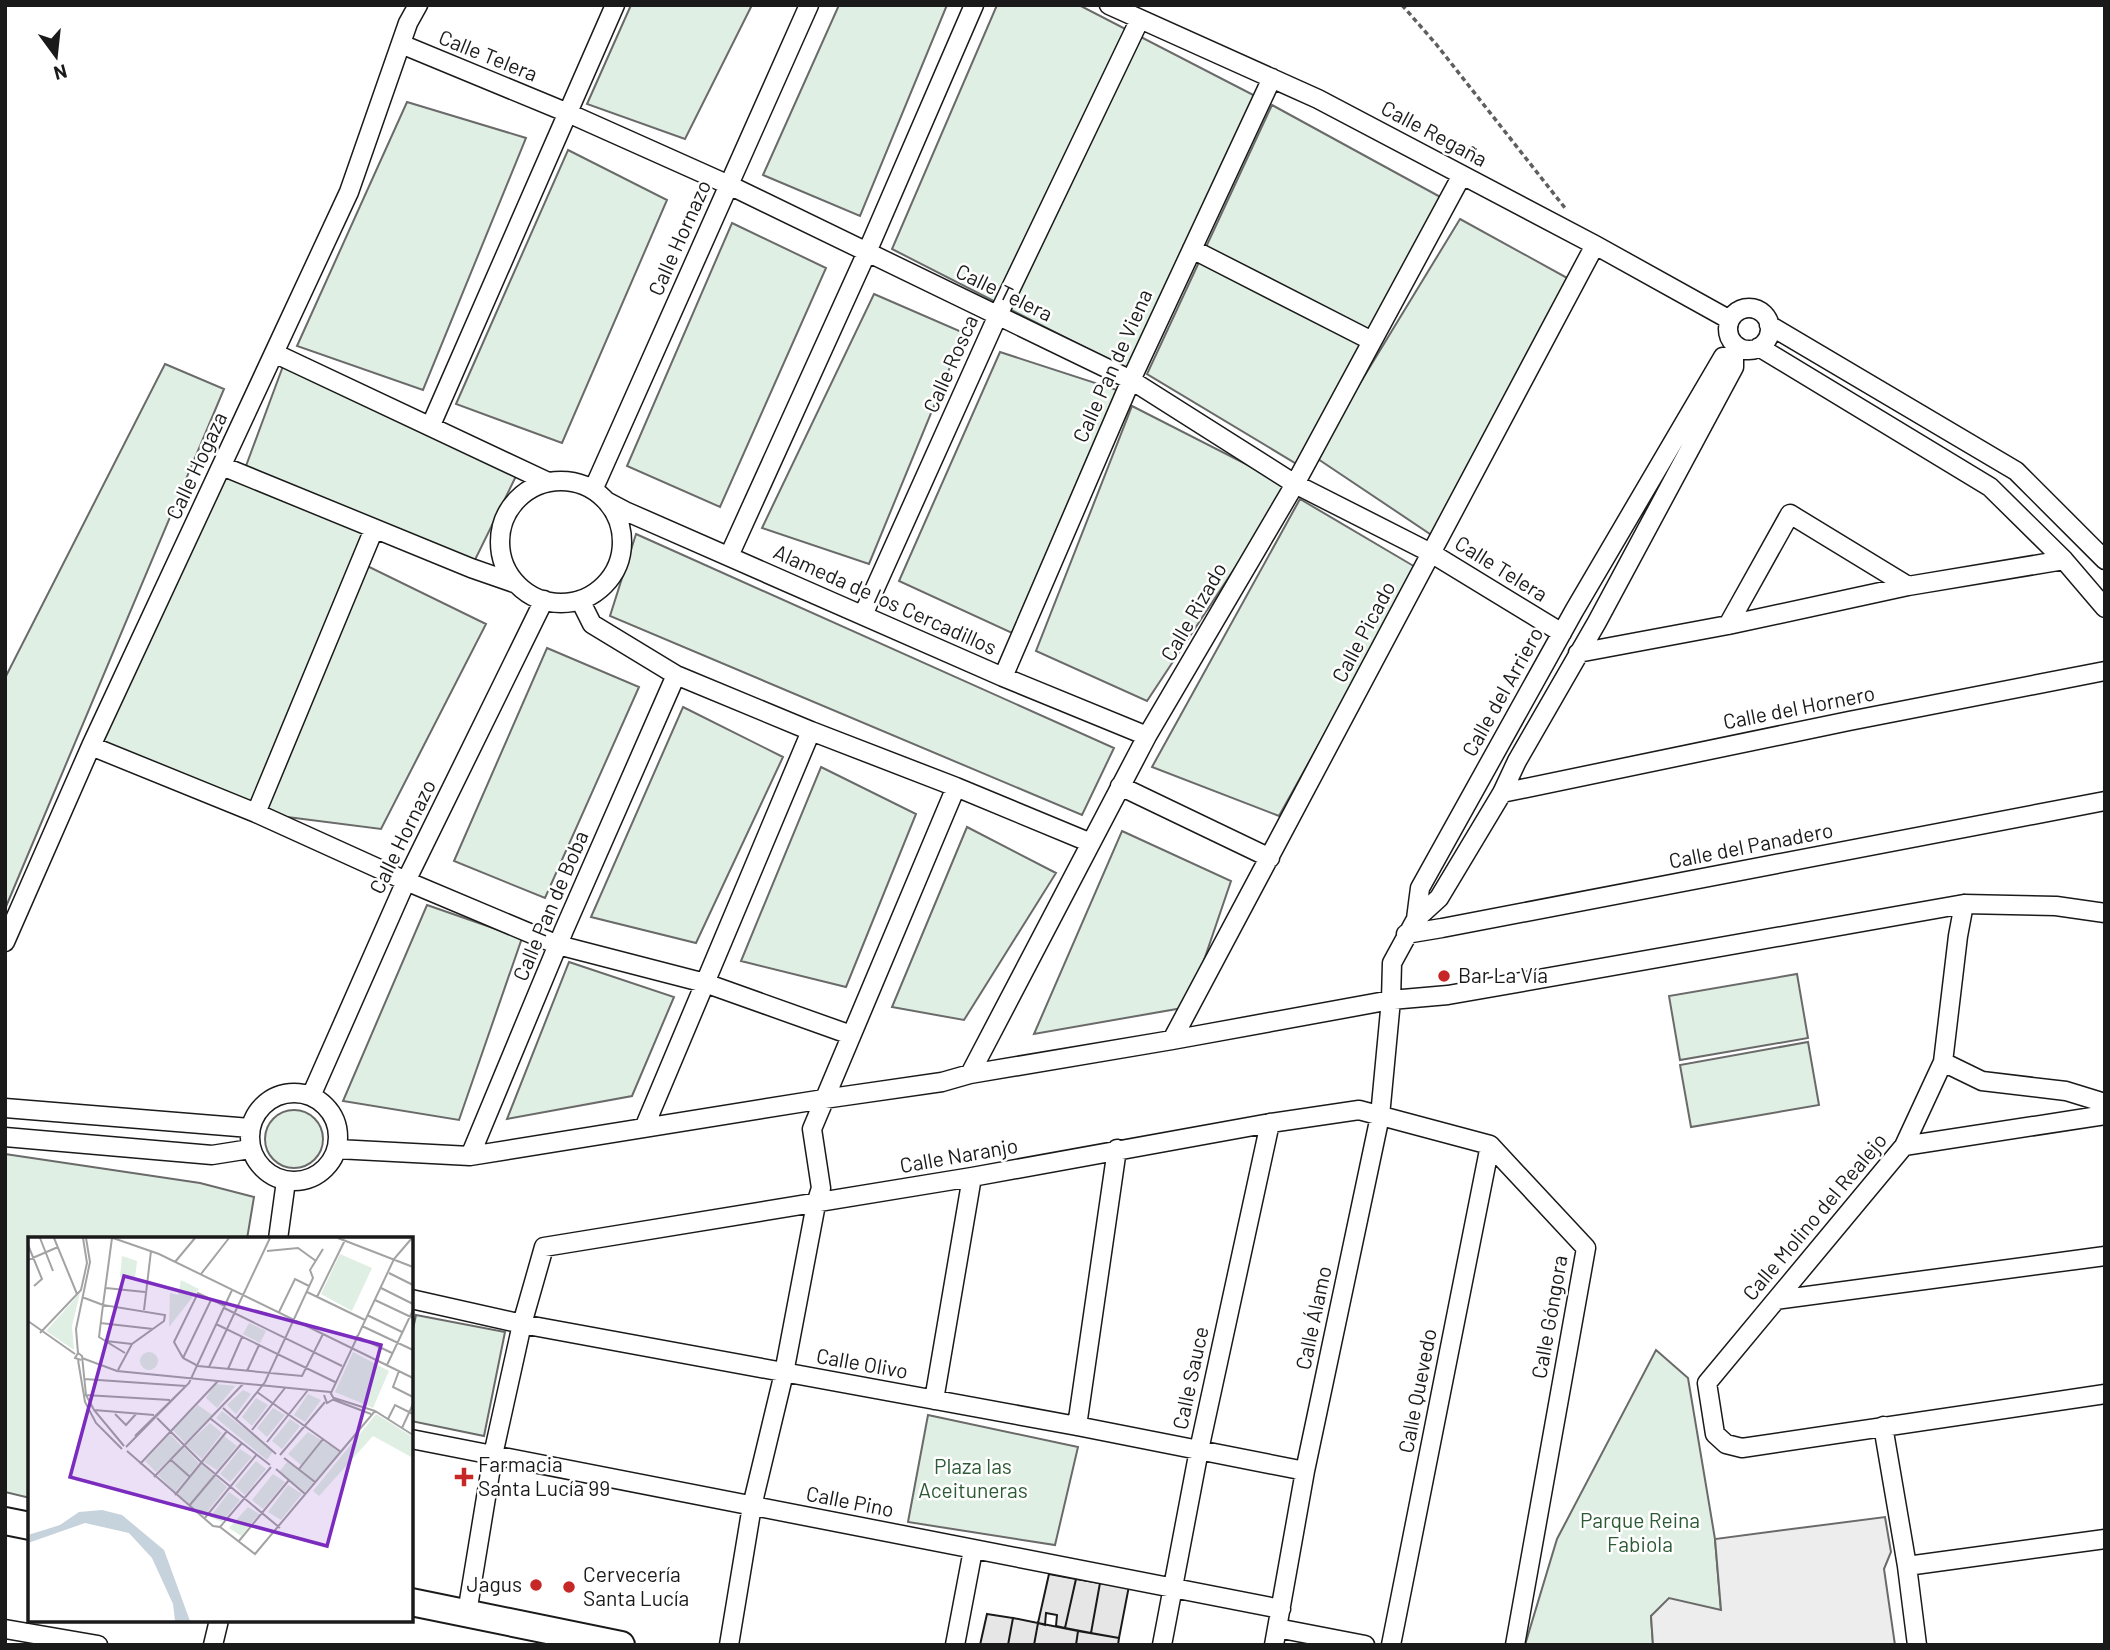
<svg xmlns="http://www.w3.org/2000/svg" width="2110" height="1650" font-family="Barlow,sans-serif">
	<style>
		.green { fill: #e0efe3; stroke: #6a6a6a; stroke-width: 2 }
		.parking { fill: #ededed; stroke: #6a6a6a; stroke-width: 2 }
		.building { fill: #e6e6e6; stroke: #1a1a1a; stroke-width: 2 }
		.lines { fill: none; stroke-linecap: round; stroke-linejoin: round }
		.street-casing { stroke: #1a1a1a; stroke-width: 21 }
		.secondary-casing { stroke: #1a1a1a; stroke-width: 30 }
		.path { stroke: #5f5f5f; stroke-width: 3.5; stroke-dasharray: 5 3.5; stroke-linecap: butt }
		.street { stroke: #fff; stroke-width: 18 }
		.secondary { stroke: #fff; stroke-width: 26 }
		.poi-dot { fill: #c62828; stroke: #fff; stroke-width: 2.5 }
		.labels { text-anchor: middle; stroke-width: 5; stroke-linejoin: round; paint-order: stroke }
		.street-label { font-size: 21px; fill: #1a1a1a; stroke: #fff }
		.poi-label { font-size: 21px; fill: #1a1a1a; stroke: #fff; text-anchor: start }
		.park-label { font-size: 21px; fill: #2b5a34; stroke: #fff }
		.inset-road { fill: none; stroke: #a3a3a3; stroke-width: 2 }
		.view { fill: #7b2cbf; fill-opacity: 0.15; stroke: #7b2cbf; stroke-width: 3.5 }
		.inset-edge { fill: none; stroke: #1a1a1a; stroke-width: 3.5 }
	</style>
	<rect width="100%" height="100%" fill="#fff"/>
	<path class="green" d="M631,5H752L685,139L587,104Z
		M839,5H947L860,216L763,175Z
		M997,5H1079L1263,100L1135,373L892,249Z
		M407,102L526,138L423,390L297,346Z
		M1272,105L1444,199L1300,466L1147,374Z
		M568,150L667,200L562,443L456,404Z
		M1460,219L1569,279L1433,536L1315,457Z
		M732,223L826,268L720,507L627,466Z
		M874,294L964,333L869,564L762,528Z
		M1000,352L1117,390L1012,633L899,581Z
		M286,358L520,468L471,568L375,529L361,563L486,624L381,829L256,813L91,746L222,466L243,474Z
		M165,364L224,389L5,909V678Z
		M1132,406L1289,486L1147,701L1036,651Z
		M1300,499L1417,568L1279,816L1152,767Z
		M636,534L1114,748L1082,815L610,616Z
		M547,648L639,687L545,898L454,861Z
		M683,707L783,757L696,943L591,917Z
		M821,767L916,814L846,987L741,961Z
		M967,827L1056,873L964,1020L892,1007Z
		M1122,831L1231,881L1188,1007L1034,1034Z
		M427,905L522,938L459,1120L343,1101Z
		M569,962L674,997L632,1096L507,1119Z
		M1797,974L1808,1038L1680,1060L1669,996Z
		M1808,1042L1819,1105L1691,1127L1680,1065Z
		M265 1139a29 29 0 1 1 58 0a29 29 0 1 1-58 0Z
		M5,1154L200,1183L254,1197L247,1239H30V1498L5,1492Z
		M416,1315L505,1332L484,1436L411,1421V1338Z
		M1656,1350L1688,1378L1715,1539L1721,1611L1651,1616L1653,1645H1525L1557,1539Z
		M928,1415L1078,1447L1055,1545L908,1522Z"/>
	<path class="parking" d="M1885,1517L1891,1552L1884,1569L1895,1645H1653L1651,1616L1669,1598L1721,1610L1715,1539Z"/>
	<path class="building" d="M1049,1574L1076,1579L1065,1628L1056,1626L1057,1615L1046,1613L1045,1625L1038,1623Z
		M1076,1579L1100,1583L1091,1633L1065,1628Z
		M1100,1583L1129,1586L1119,1638L1091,1633Z
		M987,1614L1013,1618L1008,1645H980Z
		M1013,1618L1038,1623L1034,1645H1008Z
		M1038,1623L1078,1631L1076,1645H1034Z
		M1078,1631L1119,1638L1118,1645H1076Z"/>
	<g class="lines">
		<defs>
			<path id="street" d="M1109,5L1318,99L1595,245L1730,320
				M401,44L568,113L729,185L1131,380L1295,484L1431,553L1562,633
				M1192,249L1372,341
				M1728 329a21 21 0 1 1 42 0a21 21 0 1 1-42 0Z
				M1769,325L2016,471L2105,560
				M1759,347L1990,487L2064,560L2105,608
				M274,353L548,482
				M431,425L615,5
				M222,466L471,568L517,584
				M500 542a61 61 0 1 1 122 0a61 61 0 1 1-122 0Z
				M593,490L809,5
				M606,501L625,511L1003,677L1147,736
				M729,556L867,252L974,5
				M580,600L592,624L676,675L811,731L956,787L1091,843
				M863,615L998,315L1140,19
				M1728,625L1790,514L1908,586
				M1578,653L1728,625L1908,586L2064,560
				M1003,677L1131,380L1272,78
				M91,746L256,813L406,881L558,945L705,983L851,1035
				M1120,786L1270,858
				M1502,793L1849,721L2105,671
				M256,813L374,529
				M1964,904L1958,936L1943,1062L1904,1146L1707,1383L1715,1434L1726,1444L1742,1448L2105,1394
				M1416,919L1420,888L1574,611L1723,357L1734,356
				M1406,934L1442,928L2105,801
				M5,942L91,746L349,192L408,23L418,5
				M1172,1040L1595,245
				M1943,1062L1982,1081L2066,1091L2105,1103
				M970,1074L1147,736L1295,484L1462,175
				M250 1137a44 44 0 1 1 88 0a44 44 0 1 1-88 0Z
				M311,1096L406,881L544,600
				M5,1108L250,1128
				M644,1128L811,731
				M5,1137L212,1155L250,1149
				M1904,1146L2105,1115
				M337,1149L470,1156L824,1099L942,1082L970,1074L1172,1040L1391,1000L1448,995L1964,904L2056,906L2105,913
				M470,1156L564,930L676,675
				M278,1239L286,1181
				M411,1299L522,1324L1077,1426L1305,1471
				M1776,1300L2105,1256
				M934,1400L972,1177
				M1077,1426L1117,1149
				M1883,1426L1907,1566L1917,1645
				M411,1439L1281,1609
				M1907,1566L2105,1539
				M467,1613L493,1455L522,1324L544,1247L972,1177L1270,1123L1359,1110L1490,1145L1586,1248L1515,1645
				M1277,1628L1365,1645
				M5,1629L98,1645
				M213,1645L219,1620
				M729,1645L752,1506L784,1373L816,1204L821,1188L812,1129L956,787
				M955,1645L973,1550
				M1162,1645L1199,1450L1270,1123
				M1274,1645L1305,1471L1380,1116L1391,1000L1392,963L1416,919L1439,898L1502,793L1517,761L1597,622L1734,367V356L1740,348
				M1391,1645L1490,1145"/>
			<path id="secondary" d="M5,1521L30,1526
				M411,1602L621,1645"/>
		</defs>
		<use href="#street" class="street-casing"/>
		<use href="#secondary" class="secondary-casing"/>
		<path class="path" d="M1402,5L1436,44L1565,208"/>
		<use href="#street" class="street"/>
		<use href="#secondary" class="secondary"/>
	</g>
	<g class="poi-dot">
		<circle cx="1444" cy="976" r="7"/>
		<path d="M460.5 1466.5h7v7h7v7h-7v7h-7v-7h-7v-7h7z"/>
		<circle cx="536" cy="1585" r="7"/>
		<circle cx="569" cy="1587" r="7"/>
	</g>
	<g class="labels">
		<g class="street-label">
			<text transform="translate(488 56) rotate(22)" y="7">Calle Telera</text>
			<text transform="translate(1434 134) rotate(28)" y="7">Calle Regaña</text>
			<text transform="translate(680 238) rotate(-66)" y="7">Calle Hornazo</text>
			<text transform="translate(1004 293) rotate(26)" y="7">Calle Telera</text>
			<text transform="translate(951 364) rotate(-66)" y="7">Calle Rosca</text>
			<text transform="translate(1113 366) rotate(-66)" y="7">Calle Pan de Viena</text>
			<text transform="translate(197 466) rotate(-65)" y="7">Calle Hogaza</text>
			<text transform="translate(1501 569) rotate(32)" y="7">Calle Telera</text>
			<text transform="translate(885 600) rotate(24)" y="7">Alameda de los Cercadillos</text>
			<text transform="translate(1194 612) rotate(-60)" y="7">Calle Rizado</text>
			<text transform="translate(1364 632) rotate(-62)" y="7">Calle Picado</text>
			<text transform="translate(1503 692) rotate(-61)" y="7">Calle del Arriero</text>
			<text transform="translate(1799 708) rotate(-11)" y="7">Calle del Hornero</text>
			<text transform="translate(403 837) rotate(-64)" y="7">Calle Hornazo</text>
			<text transform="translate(1751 846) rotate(-11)" y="7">Calle del Panadero</text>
			<text transform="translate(551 906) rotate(-67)" y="7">Calle Pan de Boba</text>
			<text transform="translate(959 1156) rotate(-10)" y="7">Calle Naranjo</text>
			<text transform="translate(1815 1217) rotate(-50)" y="7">Calle Molino del Realejo</text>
			<text transform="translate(1550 1317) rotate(-80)" y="7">Calle Góngora</text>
			<text transform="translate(1314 1318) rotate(-78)" y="7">Calle Álamo</text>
			<text transform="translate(862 1364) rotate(10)" y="7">Calle Olivo</text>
			<text transform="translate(1191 1378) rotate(-78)" y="7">Calle Sauce</text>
			<text transform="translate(1418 1391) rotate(-79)" y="7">Calle Quevedo</text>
			<text transform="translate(850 1502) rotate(11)" y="7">Calle Pino</text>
		</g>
		<g class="poi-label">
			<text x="1458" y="983">Bar La Vía</text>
			<text x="478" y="1472">Farmacia<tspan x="478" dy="24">Santa Lucía 99</tspan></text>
			<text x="583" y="1582">Cervecería<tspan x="583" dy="24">Santa Lucía</tspan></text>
			<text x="522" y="1592" text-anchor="end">Jagus</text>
		</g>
		<g class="park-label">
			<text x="973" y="1474">Plaza las<tspan x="973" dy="24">Aceituneras</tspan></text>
			<text x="1640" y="1528">Parque Reina<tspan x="1640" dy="24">Fabiola</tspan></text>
		</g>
	</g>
	<g transform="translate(28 1237)">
		<rect width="385" height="385" fill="#fff"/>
		<path d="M312,17L344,31L324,74L293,57ZM94,19L109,24L107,41L92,40ZM153,43L171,52L141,90L142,56L150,58ZM52,56L44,89L46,113L18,94ZM221,86L238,94L232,106L215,97ZM112 124a9 9 0 1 1 18 0a9 9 0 1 1-18 0ZM325,115L361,134L345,171L307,155ZM187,147L207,149L189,171L178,161ZM215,153L223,157L208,177L199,168ZM280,157L293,163L277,185L266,178ZM228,161L240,168L224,189L214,180ZM170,168L184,178L157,206L145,193ZM245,171L257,178L239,200L229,191ZM194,174L245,214L239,223L188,181ZM348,177L385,200V221L345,199L291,259L285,254ZM262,182L272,189L254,212L244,204ZM182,186L194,196L174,222L158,208ZM280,195L313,215L276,256L251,235L260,224L271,232L273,228L260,217ZM142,197L154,210L128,235L117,224ZM196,199L209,209L189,233L176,225ZM156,210L171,226L147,255L130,238ZM212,212L224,220L202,245L192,237ZM228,224L238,232L217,258L207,249ZM173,226L199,250L175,280L148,256ZM245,237L257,245L235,272L224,263ZM260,248L274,257L253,283L240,275ZM201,255L212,263L194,285L182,280ZM220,270L231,277L213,299L201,291Z" fill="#e0efe3"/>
		<path d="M74,273L94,278L136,313L162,384H147L145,367L124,321L101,296L57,286L0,306V298L32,288L51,275Z" fill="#c6d2dc"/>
		<path class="inset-road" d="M12,1L25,34M26,1L49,57M84,1L75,68L137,78L136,84L104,107L90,133M85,1L131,17L385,141M310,1L385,30M0,8L14,42L6,49M239,14L270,11L288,24M0,23L30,10M147,25L167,1M361,36L385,48M173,37L201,1M78,51L117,55M353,51L385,67M279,55L337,83M54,60L75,68L71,100L97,116M289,60L317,3M347,63L385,81M197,69L170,56L146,105L155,121L170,129L274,139L295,97M196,71L314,129M116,73L123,14M251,75L267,42L281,49M339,78L374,95M0,84L47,117M72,86L125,92M188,87L307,145M334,89L385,113M12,96L53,53L59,26L55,1M328,99L364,116M78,104L104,107M50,116L48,92L62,25L58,1M54,121L89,134L302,155L306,162L299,166L296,158M155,121L183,63M50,123L57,165L68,186L94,212M53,123L47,121L50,116L54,119L58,158L66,173L96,209M359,128L385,73M181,130L242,1M200,132L214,100M219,134L231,108M371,134L365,150L385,160M56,142L158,149M229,155L313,215M303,156L366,22L384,1M57,158L142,163M306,161L347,174L385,198M306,163L343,177M195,171L248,217M66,173L126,178M87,177L98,188L108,177M129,181L174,226L252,291M183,182L242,228M208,182L237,145L285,41L282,33L295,12M360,182L367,168L385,177M374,191L385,167M224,193L257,151M107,199L156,151M239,205L280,153M98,210L161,146L204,53M99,214L185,289L192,290L227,317L347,174M252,218L297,165M256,221L287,245M143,223L162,240M112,227L190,144M248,232L277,257M271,232L295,202M126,240L216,146M147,258L199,194M161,269L214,206M176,282L229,217M192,290L243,230M211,304L261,243"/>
		<path class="view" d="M96,39L353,108L299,309L42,240Z"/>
		<rect width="385" height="385" class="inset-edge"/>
	</g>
	<rect width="2110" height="1650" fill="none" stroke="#1a1a1a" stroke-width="14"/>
	<g transform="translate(56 56) rotate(165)" stroke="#ffffff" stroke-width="5" paint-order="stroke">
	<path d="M0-5L12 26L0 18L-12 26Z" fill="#1a1a1a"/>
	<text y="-10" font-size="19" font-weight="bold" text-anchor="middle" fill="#1a1a1a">N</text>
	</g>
</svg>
